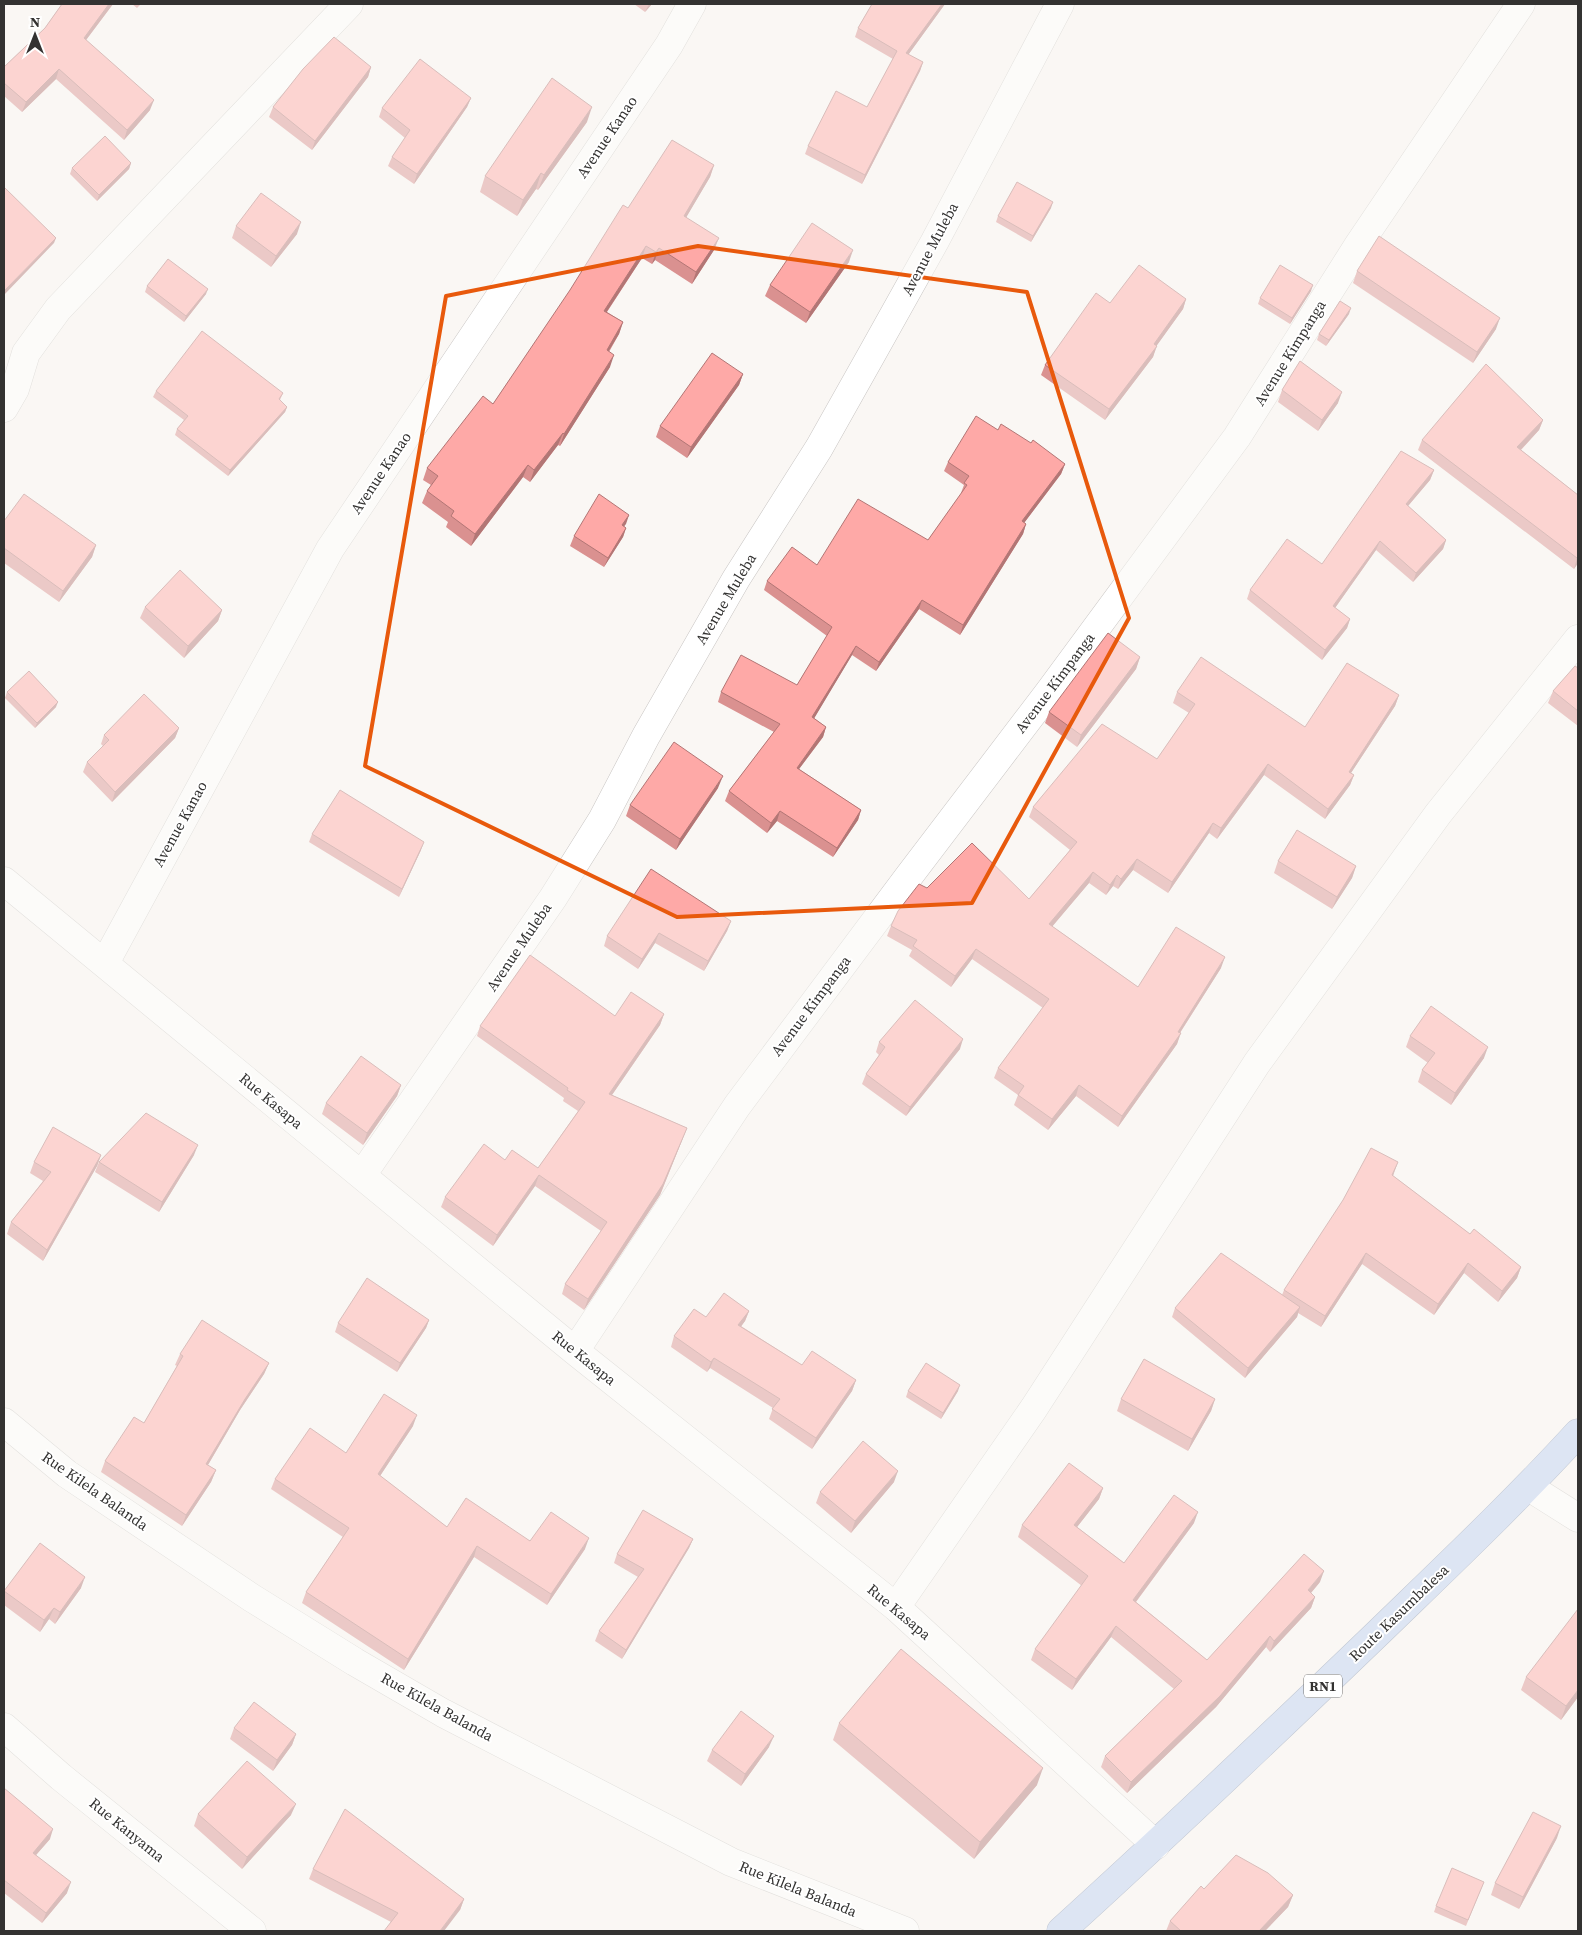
<svg xmlns="http://www.w3.org/2000/svg" width="1582" height="1935" font-family="'Source Serif 4',serif">
	<style>
		.lines { fill: none; stroke-linecap: round; stroke-linejoin: round }
		.minor-casing { stroke: #c8c5c3; stroke-width: 29 }
		.trunk-casing { stroke: #8090ac; stroke-width: 29 }
		.minor { stroke: #fff; stroke-width: 28 }
		.trunk { stroke: #bbcef2; stroke-width: 28 }
		.wall { fill: #da9190 }
		.shaded-wall { fill: #b27675 }
		.building { fill: #fea9a7; stroke: #b27675 }
		.marked { fill: none; stroke: #e8590c; stroke-width: 4; stroke-linejoin: round }
		.labels { text-anchor: middle; stroke-width: 4; stroke-linejoin: round; paint-order: stroke }
		.shield { fill: #fff; stroke: #70706f; stroke-width: 1 }
		.shield-label { font-size: 14px; font-weight: bold; fill: #333231 }
		.street-label { font-size: 15px; fill: #333231; stroke: #fff }
	</style>
	<rect width="100%" height="100%" fill="#faf7f4"/>
	<g class="lines">
		<defs>
			<path id="minor" d="M4,408L15,389L26,353L58,309L349,4
				M4,881L575,1351L896,1607L1156,1845
				M105,963L330,549L669,45L692,4
				M362,1175L553,898L602,820L646,736L736,579L819,448L873,352L935,241L1060,4
				M575,1351L737,1106L909,876L1049,692L1237,437L1359,244L1521,4
				M4,1422L67,1474L252,1598L355,1662L443,1713L731,1862L905,1931
				M1529,1487L1578,1518
				M896,1607L1034,1408L1257,1063L1438,814L1578,639
				M4,1727L61,1777L252,1931"/>
			<path id="trunk" d="M1061,1931C1168,1834 1273,1734 1378,1633C1445,1568 1514,1503 1578,1433"/>
		</defs>
		<use href="#minor" class="minor-casing"/>
		<use href="#trunk" class="trunk-casing"/>
		<use href="#minor" class="minor"/>
		<use href="#trunk" class="trunk"/>
	</g>
	<path class="wall" d="M62,4H113L86,40L150,110L124,140L56,79L22,112L4,96V67L45,28Z
		M132,4H141L137,8Z
		M634,4H652L645,12Z
		M872,4H945L908,55L923,62L920,71L862,184L805,154L808,146L867,107L893,59L855,37L858,28Z
		M371,67L368,77L312,150L269,117L273,107Z
		M471,98L467,107L414,184L388,166L392,157L405,138L379,117L382,108Z
		M587,122L538,190L536,189L517,216L480,192L485,176Z
		M131,163L129,169L97,201L70,174L72,168Z
		M714,165L710,177L686,217L714,250L692,284L655,260L652,264L642,258L607,312L623,322L619,334L609,352L610,367L560,446L558,445L530,482L523,477L471,546L446,527L448,522L422,503L427,491L431,485L423,480L427,468L493,404L628,208Z
		M1051,208L1031,242L996,222L998,216Z
		M236,226L297,234L271,267L232,238Z
		M849,262L806,323L765,296L770,285Z
		M1357,271L1496,329L1473,363L1353,283Z
		M147,286L206,294L184,322L145,292Z
		M1311,291L1290,324L1258,304L1260,298Z
		M1186,299L1183,309L1156,346L1153,357L1105,420L1041,375L1045,365L1110,303Z
		M1349,314L1326,346L1317,340L1319,334Z
		M743,374L739,385L687,458L656,437L660,426Z
		M1282,390L1338,403L1318,431L1278,402Z
		M156,391L283,393L280,400L287,407L285,412L228,476L175,435L177,429L184,420L153,397Z
		M1543,420L1539,430L1521,450L1578,495V563L1574,569L1418,450L1422,440Z
		M998,430L1065,464L1061,474L1024,523L1026,524L1023,534L960,635L919,609L876,671L852,655L814,718L826,727L823,737L799,769L861,810L858,820L833,857L777,821L767,833L725,801L729,791L774,732L718,702L721,692L797,685L827,636L764,590L767,581L928,540L962,493H961L964,485L944,471L948,462Z
		M1434,470L1430,480L1408,506L1446,540L1443,549L1413,582L1376,550L1335,608L1350,619L1347,628L1322,660L1247,599L1250,590L1322,564Z
		M629,515L624,526L626,528L623,537L604,567L570,546L574,536Z
		M4,521L96,545L92,557L59,602L4,563Z
		M145,607L222,610L218,621L184,658L140,618Z
		M1140,657L1136,669L1077,747L1045,723L1049,712Z
		M1578,668V726L1548,703L1553,691Z
		M7,692L56,707L35,728L5,698Z
		M1177,692L1305,727L1399,695L1395,706L1351,773L1354,775L1350,785L1325,819L1264,775L1217,839L1209,833L1168,893L1133,870L1118,889L1113,886L1106,895L1089,883L1052,926L1138,987L1221,968L1180,1033L1177,1044L1118,1127L1076,1096L1048,1130L1014,1105L1018,1095L994,1078L998,1068L1043,1008L972,959L951,987L909,956L912,950L887,936L891,926L927,888L1029,899L1070,850L1029,817L1033,807L1157,759L1189,713L1173,703Z
		M179,728L175,738L112,802L83,772L87,762L103,746L101,744L104,735Z
		M718,788L676,850L626,816L630,805Z
		M312,834L421,850L399,897L309,842Z
		M1278,861L1356,866L1352,878L1332,909L1274,873Z
		M731,921L727,931L704,971L655,943L638,969L604,946L607,936Z
		M664,1014L660,1025L612,1095L687,1128L660,1195L584,1310L562,1294L565,1284L601,1231L535,1186L493,1246L441,1207L445,1197L505,1160L538,1168L578,1111L563,1101L564,1098L477,1036L480,1026L615,1016Z
		M1410,1036L1484,1058L1451,1105L1418,1082L1422,1070L1428,1063L1406,1047Z
		M879,1042L960,1049L906,1116L862,1084L866,1074L879,1055L876,1052Z
		M401,1085L397,1096L363,1145L322,1114L326,1103Z
		M101,1155L97,1166L43,1261L7,1234L11,1222L43,1181L30,1173L34,1162Z
		M194,1155L159,1212L95,1172L99,1162Z
		M1394,1173L1393,1176L1470,1234L1521,1267L1517,1278L1498,1302L1464,1273L1434,1315L1362,1264L1321,1327L1298,1313L1297,1317L1245,1378L1172,1317L1175,1308L1282,1295L1284,1290Z
		M749,1311L745,1321L741,1326L802,1365L856,1380L852,1391L812,1449L769,1419L773,1408L710,1368L707,1372L671,1347L674,1336L706,1317Z
		M429,1320L426,1328L397,1372L335,1332L338,1323Z
		M180,1354L269,1363L264,1374L240,1410L208,1465L216,1470L211,1482L182,1526L101,1472L105,1461L144,1423L177,1366L175,1365Z
		M908,1391H958L941,1419L906,1397Z
		M1121,1399H1215L1211,1411L1188,1451L1117,1411Z
		M413,1426L380,1476L447,1527L585,1549L547,1605L474,1557L404,1670L302,1603L306,1592L343,1537L271,1489L275,1479L346,1453Z
		M894,1482L851,1533L816,1503L820,1492Z
		M1103,1488L1099,1499L1077,1527L1124,1563L1194,1523L1136,1602L1207,1660L1320,1582L1311,1593L1315,1597L1311,1608L1270,1652L1266,1647L1216,1707L1127,1793L1101,1767L1105,1756L1174,1689L1111,1637L1072,1690L1031,1660L1035,1649L1082,1586L1018,1537L1022,1525Z
		M693,1539L689,1548L622,1659L595,1641L599,1631L638,1577L614,1563L617,1554Z
		M81,1588L55,1624L49,1619L40,1632L4,1605V1591Z
		M1526,1677L1578,1697L1561,1720L1521,1690Z
		M839,1723L1037,1785L974,1859L833,1740Z
		M234,1728L296,1734L292,1745L273,1771L230,1739Z
		M769,1747L741,1786L707,1761L712,1750Z
		M4,1788L50,1839L36,1855L67,1893L42,1923L4,1893Z
		M198,1814L291,1815L242,1869L194,1826Z
		M1557,1838L1519,1909L1491,1895L1495,1883Z
		M313,1869L464,1899L460,1910L391,1922L309,1879Z
		M1484,1882L1466,1926L1434,1912L1436,1906Z
		M1204,1889L1293,1895L1288,1907L1265,1931H1166L1170,1921Z"/>
	<path class="shaded-wall" d="M109,4H113L80,48L84,38Z
		M649,4H652L645,12Z
		M942,4H945L903,62L906,53Z
		M923,62L920,71L862,184L865,175Z
		M371,67L368,77L312,150L315,141Z
		M59,69L56,79L22,112L26,102Z
		M471,98L467,107L414,184L417,174Z
		M154,100L150,110L124,140L127,130Z
		M592,107L587,122L538,190L544,175Z
		M131,163L129,169L97,201L99,195Z
		M714,165L710,177L680,228L684,216Z
		M541,173L536,189L517,216L523,200Z
		M1053,202L1051,208L1031,242L1033,236Z
		M301,222L297,234L271,267L276,256Z
		M56,238L54,243L4,295V291Z
		M719,238L714,250L692,284L696,272Z
		M646,246L642,258L600,322L604,311Z
		M659,248L655,260L652,264L656,252Z
		M853,250L849,262L806,323L810,312Z
		M1313,285L1311,291L1290,324L1292,318Z
		M208,289L206,294L184,322L186,316Z
		M1186,299L1183,309L1150,355L1154,344Z
		M1351,308L1349,314L1326,346L1329,340Z
		M1500,318L1496,329L1473,363L1477,352Z
		M623,322L619,334L602,362L607,350Z
		M1157,346L1153,357L1105,420L1109,409Z
		M614,355L610,367L560,446L564,434Z
		M743,374L739,385L687,458L691,447Z
		M1342,392L1338,403L1318,431L1322,420Z
		M287,407L285,412L228,476L230,470Z
		M1543,420L1539,430L1514,457L1517,447Z
		M563,433L558,445L530,482L534,470Z
		M1065,464L1061,474L1018,531L1022,521Z
		M528,465L523,477L471,546L475,534Z
		M1434,470L1430,480L1402,513L1406,504Z
		M629,515L626,524L618,534L622,525Z
		M1026,524L1023,534L960,635L963,625Z
		M626,528L623,537L604,567L608,558Z
		M1446,540L1443,549L1413,582L1416,573Z
		M1380,541L1376,550L1330,615L1333,606Z
		M96,545L92,557L59,602L63,591Z
		M1578,557V563L1574,569L1577,558Z
		M922,600L919,609L876,671L879,662Z
		M222,610L218,621L184,658L188,646Z
		M1350,619L1347,628L1322,660L1325,650Z
		M856,646L852,655L809,727L812,717Z
		M1140,657L1136,669L1077,747L1081,735Z
		M1399,695L1395,706L1345,782L1349,772Z
		M58,702L56,707L35,728L37,723Z
		M826,727L823,737L793,777L797,768Z
		M179,728L175,738L112,802L115,792Z
		M1268,764L1264,775L1217,839L1221,828Z
		M1354,775L1350,785L1325,819L1328,809Z
		M723,776L718,788L676,850L680,839Z
		M861,810L858,820L833,857L837,848Z
		M780,811L777,821L767,833L771,823Z
		M1213,823L1209,833L1168,893L1172,882Z
		M424,842L421,850L399,897L402,889Z
		M1137,859L1133,870L1118,889L1121,879Z
		M1356,866L1352,878L1332,909L1337,897Z
		M1093,872L1089,883L1046,934L1049,924Z
		M1117,875L1113,886L1106,895L1110,885Z
		M731,921L727,931L704,971L708,961Z
		M659,933L655,943L638,969L642,959Z
		M976,949L972,959L951,987L955,976Z
		M1225,957L1221,968L1174,1042L1178,1032Z
		M664,1014L660,1025L605,1105L609,1094Z
		M1181,1033L1177,1044L1118,1127L1122,1116Z
		M963,1039L960,1049L906,1116L910,1107Z
		M1488,1047L1484,1058L1451,1105L1455,1093Z
		M401,1085L397,1096L363,1145L367,1133Z
		M1079,1085L1076,1096L1048,1130L1052,1119Z
		M687,1128L660,1195L584,1310L588,1299Z
		M198,1145L194,1155L159,1212L162,1202Z
		M101,1155L97,1166L43,1261L47,1250Z
		M1398,1162L1394,1173L1388,1186L1392,1175Z
		M539,1175L535,1186L493,1246L497,1235Z
		M1366,1253L1362,1264L1321,1327L1325,1316Z
		M1468,1263L1464,1273L1434,1315L1438,1304Z
		M1521,1267L1517,1278L1498,1302L1502,1291Z
		M1300,1307L1297,1317L1245,1378L1248,1368Z
		M749,1311L745,1321L735,1335L738,1325Z
		M429,1320L426,1328L397,1372L400,1363Z
		M714,1358L710,1368L707,1372L711,1362Z
		M269,1363L264,1374L240,1410L202,1475L206,1464L245,1399Z
		M856,1380L852,1391L812,1449L816,1438Z
		M960,1385L958,1391L941,1419L943,1413Z
		M1215,1399L1211,1411L1188,1451L1192,1439Z
		M417,1415L413,1426L374,1485L378,1474Z
		M216,1470L211,1482L182,1526L186,1515Z
		M898,1471L894,1482L851,1533L855,1521Z
		M1103,1488L1099,1499L1070,1536L1074,1525Z
		M1198,1512L1194,1523L1129,1611L1133,1600Z
		M589,1538L585,1549L547,1605L551,1594Z
		M693,1539L689,1548L622,1659L626,1650Z
		M477,1546L474,1557L404,1670L408,1659Z
		M1324,1571L1320,1582L1304,1601L1308,1590Z
		M85,1577L81,1588L55,1624L60,1612Z
		M1315,1597L1311,1608L1270,1652L1274,1641Z
		M54,1608L49,1619L40,1632L44,1620Z
		M1116,1626L1111,1637L1072,1690L1076,1679Z
		M1270,1636L1266,1647L1216,1707L1127,1793L1131,1782Z
		M1578,1690V1697L1561,1720L1566,1706Z
		M296,1734L292,1745L273,1771L277,1760Z
		M774,1736L769,1747L741,1786L745,1774Z
		M1043,1768L1037,1785L974,1859L980,1842Z
		M296,1804L291,1815L242,1869L247,1857Z
		M1561,1826L1557,1838L1519,1909L1523,1897Z
		M53,1829L50,1839L29,1863L33,1853Z
		M71,1882L67,1893L42,1923L46,1913Z
		M1293,1895L1288,1907L1265,1931H1259Z
		M464,1899L460,1910L444,1931H440Z"/>
	<path class="building" d="M62,4H109L84,38L154,100L127,130L59,69L26,102L4,83V67L45,28Z
		M872,4H942L906,53L923,62L865,175L808,146L836,91L867,107L897,51L858,28Z
		M334,37L371,67L315,141L273,107L303,69Z
		M420,59L471,98L417,174L392,157L410,130L382,108Z
		M552,78L592,107L544,175L541,173L523,200L485,176Z
		M105,136L131,163L99,195L72,168Z
		M672,140L714,165L684,216L719,238L696,272L659,248L656,252L646,246L604,311L623,322L607,350L614,355L564,434L563,433L534,470L528,465L475,534L451,516L454,511L427,491L438,476L427,468L483,396L493,404L570,290L623,205L628,208Z
		M1017,182L1053,202L1033,236L998,216Z
		M4,187L56,238L4,291Z
		M261,193L301,222L276,256L236,226Z
		M812,223L853,250L810,312L770,285Z
		M1379,236L1500,318L1477,352L1357,271Z
		M168,259L208,289L186,316L147,286Z
		M1139,265L1186,299L1154,344L1157,346L1109,409L1045,365L1096,293L1110,303Z
		M1280,265L1313,285L1292,318L1260,298Z
		M1340,301L1351,308L1329,340L1319,334Z
		M202,331L283,393L279,399L287,407L230,470L177,429L188,416L156,391Z
		M712,353L743,374L691,447L660,426Z
		M1300,361L1342,392L1322,420L1282,390Z
		M1486,364L1543,420L1517,447L1578,495V557L1577,558L1422,440Z
		M976,416L998,430L1001,424L1031,443L1033,440L1065,464L1022,521L1026,524L963,625L922,600L879,662L856,646L812,717L826,727L797,768L861,810L837,848L780,811L771,823L729,791L780,724L721,692L741,655L797,685L832,627L767,581L792,547L817,565L858,499L928,540L967,485L964,483L969,476L948,462Z
		M1401,451L1434,470L1406,504L1446,540L1416,573L1380,541L1333,606L1350,619L1325,650L1250,590L1287,539L1322,564Z
		M24,494L96,545L63,591L4,548V521Z
		M599,494L629,515L622,525L626,528L608,558L574,536Z
		M180,570L222,610L188,646L145,607Z
		M1108,633L1140,657L1081,735L1049,712Z
		M1201,657L1305,727L1347,663L1399,695L1349,772L1354,775L1328,809L1268,764L1221,828L1213,823L1172,882L1137,859L1121,879L1117,875L1110,885L1093,872L1049,924L1138,987L1176,927L1225,957L1178,1032L1181,1033L1122,1116L1079,1085L1052,1119L1018,1095L1024,1086L998,1068L1049,999L976,949L955,976L913,946L917,940L891,926L898,911L919,884L927,888L972,843L1029,899L1077,842L1033,807L1102,724L1157,759L1195,704L1177,692Z
		M1575,666L1578,668V711L1553,691Z
		M29,671L58,702L37,723L7,692Z
		M144,694L179,728L115,792L87,762L109,740L104,735Z
		M674,742L723,776L680,839L630,805Z
		M340,790L424,842L402,889L312,834Z
		M1297,830L1356,866L1337,897L1278,861Z
		M651,869L731,921L708,961L659,933L642,959L607,936Z
		M530,955L615,1016L631,992L664,1014L609,1094L687,1128L663,1184L588,1299L565,1284L607,1222L539,1175L497,1235L445,1197L484,1144L505,1160L512,1150L538,1168L585,1102L567,1090L568,1088L480,1026Z
		M915,1000L963,1039L910,1107L866,1074L885,1047L879,1042Z
		M1431,1006L1488,1047L1455,1093L1422,1070L1435,1053L1410,1036Z
		M361,1056L401,1085L367,1133L326,1103Z
		M146,1113L198,1145L162,1202L99,1162Z
		M53,1127L101,1155L47,1250L11,1222L51,1172L34,1162Z
		M1371,1148L1398,1162L1392,1175L1470,1234L1474,1229L1521,1267L1502,1291L1468,1263L1438,1304L1366,1253L1325,1316L1284,1290L1343,1200Z
		M1221,1253L1300,1307L1248,1368L1175,1308Z
		M367,1278L429,1320L400,1363L338,1323Z
		M724,1293L749,1311L738,1325L802,1365L812,1351L856,1380L816,1438L772,1409L780,1399L714,1358L711,1362L674,1336L694,1309L706,1317Z
		M202,1320L269,1363L245,1399L206,1464L216,1470L186,1515L105,1461L134,1417L144,1423L183,1356L180,1354Z
		M1144,1359L1215,1399L1192,1439L1121,1399Z
		M926,1363L960,1385L943,1413L908,1391Z
		M384,1394L417,1415L378,1474L447,1527L466,1498L530,1541L551,1512L589,1538L551,1594L477,1546L408,1659L306,1592L349,1528L275,1479L310,1428L346,1453Z
		M863,1441L898,1471L855,1521L820,1492Z
		M1069,1463L1103,1488L1074,1525L1124,1563L1174,1495L1198,1512L1133,1600L1207,1660L1304,1554L1324,1571L1308,1590L1315,1597L1274,1641L1270,1636L1220,1696L1131,1782L1105,1756L1182,1681L1116,1626L1076,1679L1035,1649L1088,1576L1022,1525Z
		M643,1510L693,1539L626,1650L599,1631L644,1569L617,1554Z
		M40,1543L85,1577L60,1612L54,1608L44,1620L4,1591Z
		M1578,1609V1690L1566,1706L1526,1677Z
		M901,1649L1043,1768L980,1842L839,1723Z
		M254,1702L296,1734L277,1760L234,1728Z
		M741,1711L774,1736L745,1774L712,1750Z
		M247,1761L296,1804L247,1857L198,1814Z
		M4,1788L53,1829L33,1853L71,1882L46,1913L4,1880Z
		M345,1809L464,1899L440,1931H384L398,1913L313,1869Z
		M1533,1812L1561,1826L1523,1897L1495,1883Z
		M1236,1855L1268,1873L1293,1895L1259,1931H1181L1170,1921L1201,1886L1204,1889Z
		M1452,1868L1484,1882L1468,1920L1436,1906Z"/>
	<path d="M0 0H1582V1935H0ZM698,246L1027,292L1129,618L972,903L677,917L365,766L446,296Z" fill="#faf7f4" fill-opacity=".55" fill-rule="evenodd"/>
	<path class="marked" d="M698,246L1027,292L1129,618L972,903L677,917L365,766L446,296Z"/>
	<g class="labels">
		<rect class="shield" x="1304" y="1674.5" width="38" height="23" rx="4"/>
		<g class="shield-label">
			<text x="1323" y="1691">RN1</text>
		</g>
		<g class="street-label">
			<text transform="translate(607 137) rotate(-56)" y="5">Avenue Kanao</text>
			<text transform="translate(930 249) rotate(-62)" y="5">Avenue Muleba</text>
			<text transform="translate(1290 353) rotate(-58)" y="5">Avenue Kimpanga</text>
			<text transform="translate(381 473) rotate(-56)" y="5">Avenue Kanao</text>
			<text transform="translate(726 599) rotate(-59)" y="5">Avenue Muleba</text>
			<text transform="translate(1055 683) rotate(-53)" y="5">Avenue Kimpanga</text>
			<text transform="translate(180 824) rotate(-61)" y="5">Avenue Kanao</text>
			<text transform="translate(519 947) rotate(-56)" y="5">Avenue Muleba</text>
			<text transform="translate(811 1006) rotate(-53)" y="5">Avenue Kimpanga</text>
			<text transform="translate(271 1101) rotate(40)" y="5">Rue Kasapa</text>
			<text transform="translate(584 1358) rotate(39)" y="5">Rue Kasapa</text>
			<text transform="translate(95 1491) rotate(35)" y="5">Rue Kilela Balanda</text>
			<text transform="translate(899 1612) rotate(40)" y="5">Rue Kasapa</text>
			<text transform="translate(1399 1613) rotate(-44)" y="5">Route Kasumbalesa</text>
			<text transform="translate(437 1707) rotate(29)" y="5">Rue Kilela Balanda</text>
			<text transform="translate(127 1830) rotate(39)" y="5">Rue Kanyama</text>
			<text transform="translate(798 1889) rotate(22)" y="5">Rue Kilela Balanda</text>
		</g>
	</g>
	<rect width="1582" height="1935" fill="none" stroke="#333231" stroke-width="10"/>
	<g transform="translate(35 35)" stroke="#ffffff" stroke-width="4" paint-order="stroke">
	<path d="M0-4L9 19L0 12L-9 19Z" fill="#333231"/>
	<text y="-8" font-size="14" font-weight="bold" text-anchor="middle" fill="#333231">N</text>
	</g>
</svg>
